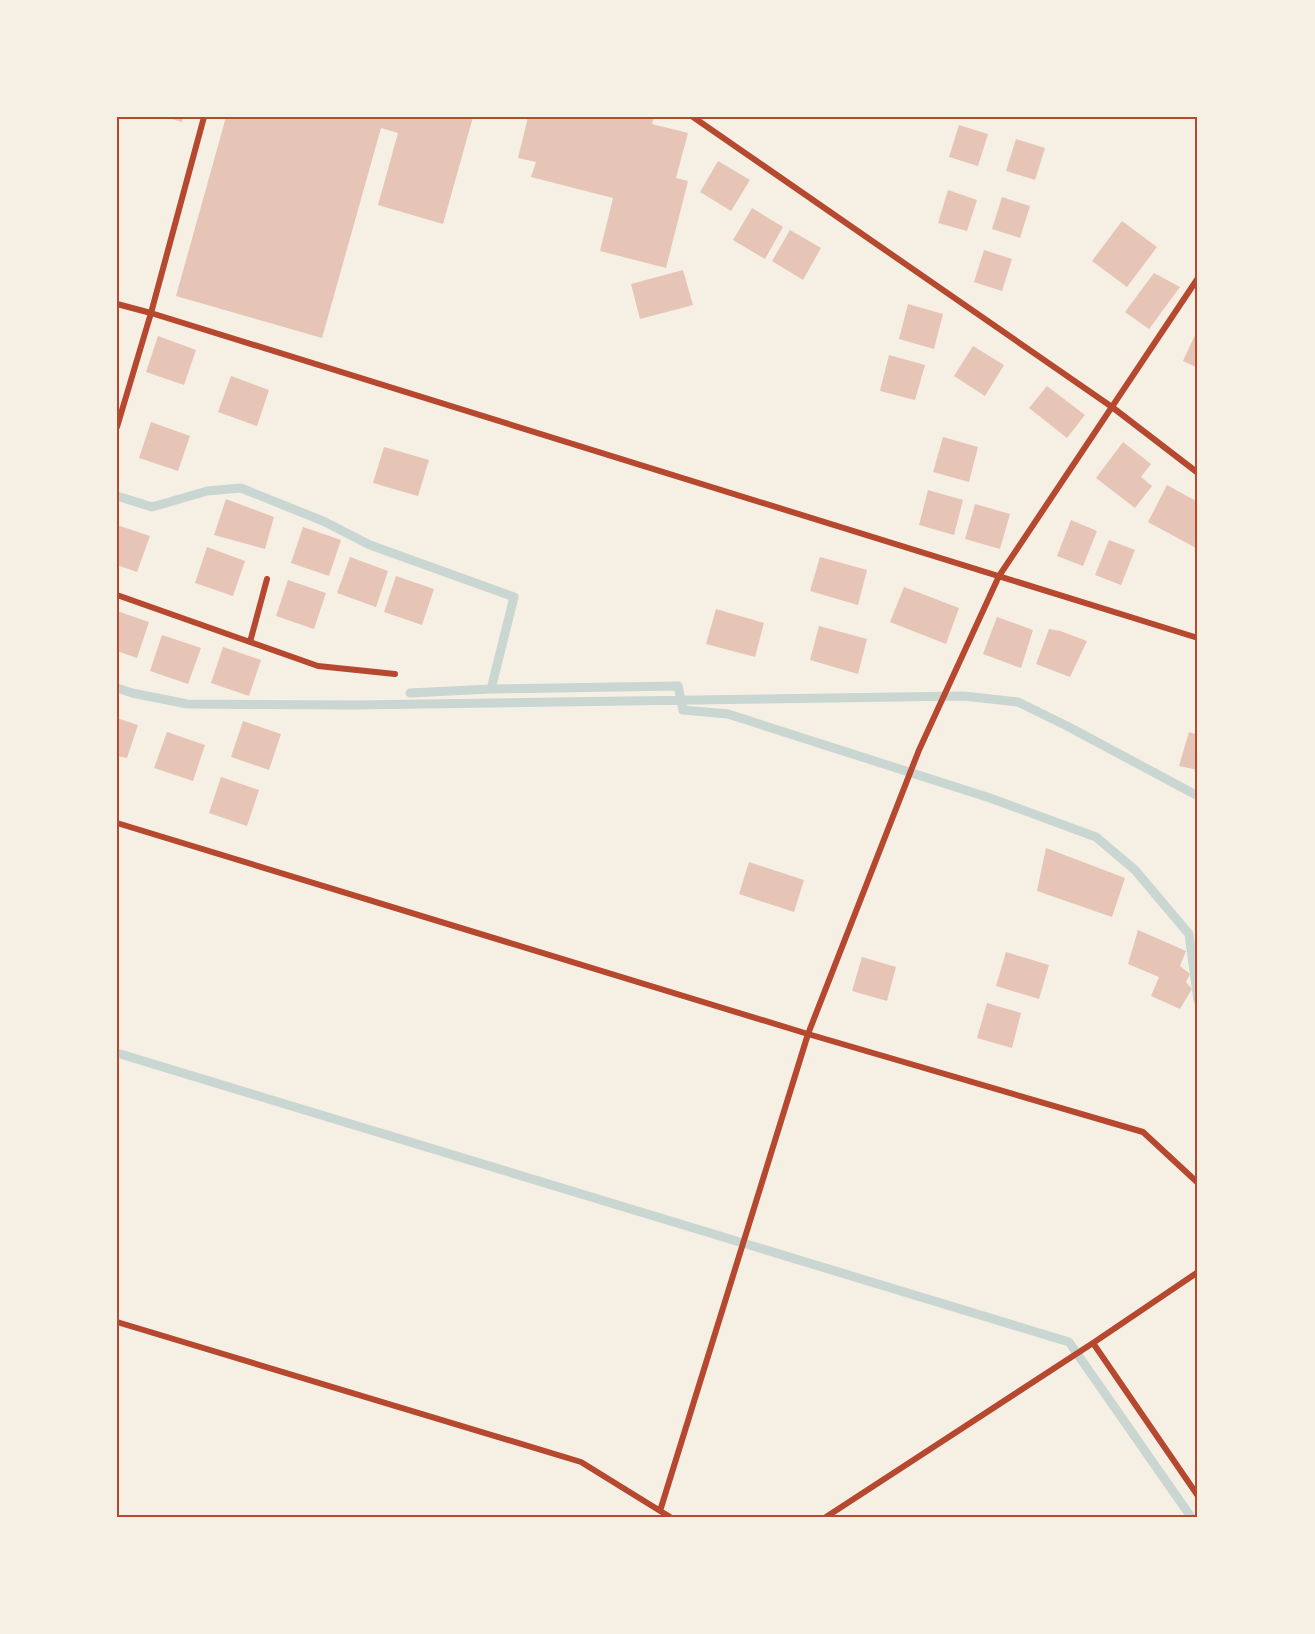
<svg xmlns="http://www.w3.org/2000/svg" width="1315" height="1634" font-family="'Sofia Sans Condensed',sans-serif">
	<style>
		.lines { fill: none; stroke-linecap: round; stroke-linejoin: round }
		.stream { stroke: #c9d6d2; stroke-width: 9 }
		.building { fill: #e6c5b7 }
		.minor { stroke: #b5482f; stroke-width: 6 }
		.neatline { fill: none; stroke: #b5482f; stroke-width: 2 }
	</style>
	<rect width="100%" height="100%" fill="#f6efe4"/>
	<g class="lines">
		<path class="stream" d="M117,496L152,507L207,491L241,488L323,521L370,545L514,597L491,689L410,693
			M117,688L132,693L187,704L355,705L964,696L1018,702L1067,726L1198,796
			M491,689L678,686L683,710L728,714L990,798L1096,837L1135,870L1189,934L1198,1001
			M117,1053L1069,1342L1191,1517"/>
	</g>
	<path class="building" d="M165,117H183L182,122Z
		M226,117H473L443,224L378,205L398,133L381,128L322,338L176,296Z
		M528,117H654L652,124L688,133L676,178L688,181L666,268L600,251L613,198L531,177L536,162L518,158Z
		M959,125L988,134L978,166L949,157Z
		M1016,139L1045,148L1035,180L1006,171Z
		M718,161L750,180L731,211L700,192Z
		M948,190L977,200L967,231L938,223Z
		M1002,197L1030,206L1020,238L992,229Z
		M752,208L783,227L765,259L733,240Z
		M1122,221L1157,247L1127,287L1092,261Z
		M790,230L821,248L803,280L772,261Z
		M984,250L1012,259L1002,291L974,282Z
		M683,270L693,305L640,319L631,284Z
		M1154,273L1180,287L1149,329L1125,312Z
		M908,304L943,314L934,349L899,339Z
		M1195,335L1198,337V368L1183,361Z
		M158,336L196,350L184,385L146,372Z
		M973,346L1004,365L985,396L954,376Z
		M889,355L925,365L915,400L880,391Z
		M231,376L269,390L257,426L218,412Z
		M1047,386L1085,415L1067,438L1029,408Z
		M151,422L190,436L178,471L139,458Z
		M943,437L978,447L969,482L933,472Z
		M1123,442L1151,464L1141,477L1152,486L1135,508L1096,478Z
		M384,447L429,460L418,496L373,483Z
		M1167,485L1198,502V545L1196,548L1148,522Z
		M928,490L963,500L954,535L919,525Z
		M226,499L274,517L265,549L214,535Z
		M975,504L1010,514L1000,549L965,539Z
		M1071,520L1097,531L1083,566L1057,556Z
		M117,525L150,536L137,572L117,565Z
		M303,527L341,540L329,576L291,563Z
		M1109,540L1135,550L1121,585L1095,575Z
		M207,547L245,561L233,596L195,583Z
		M350,557L388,571L376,607L337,593Z
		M820,557L867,570L858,605L810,591Z
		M396,576L434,589L422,625L384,612Z
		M288,580L326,593L314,629L276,616Z
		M904,587L959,608L946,644L890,622Z
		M716,609L764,623L755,657L706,644Z
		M117,611L149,622L137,658L117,651Z
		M997,617L1033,630L1021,668L983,654Z
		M819,626L867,639L858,674L810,660Z
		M1049,629L1060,631L1087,641L1070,677L1036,664Z
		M162,635L201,648L188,684L150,671Z
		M223,647L261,660L249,696L211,683Z
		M117,718L138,725L127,758L117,756Z
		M243,721L281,734L269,770L231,757Z
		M167,732L205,745L193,781L154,768Z
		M1189,732L1198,735V770L1179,766Z
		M221,777L259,790L247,826L209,813Z
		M1046,848L1125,878L1112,917L1037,891Z
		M749,862L804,880L794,912L739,894Z
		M1138,930L1186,951L1180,966L1190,974L1186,982L1192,989L1180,1009L1151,996L1159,977L1128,964Z
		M1006,952L1049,965L1039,999L996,986Z
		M862,957L896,967L887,1001L852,991Z
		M987,1003L1021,1013L1012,1048L977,1038Z"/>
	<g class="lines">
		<path class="minor" d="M693,117L1112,407L1198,473
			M117,304L151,313L1198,638
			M117,427L151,313L204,117
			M117,595L318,666L395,674
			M250,642L267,579
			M117,823L808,1034L1143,1132L1198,1183
			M117,1322L581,1462L670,1517
			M1093,1343L1198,1496
			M660,1511L808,1034L919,750L999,576L1198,278
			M826,1517L1093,1343L1198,1272"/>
	</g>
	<rect width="1315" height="1634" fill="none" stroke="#f6efe4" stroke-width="237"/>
	<rect x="118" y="118" width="1078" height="1398" class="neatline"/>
</svg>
